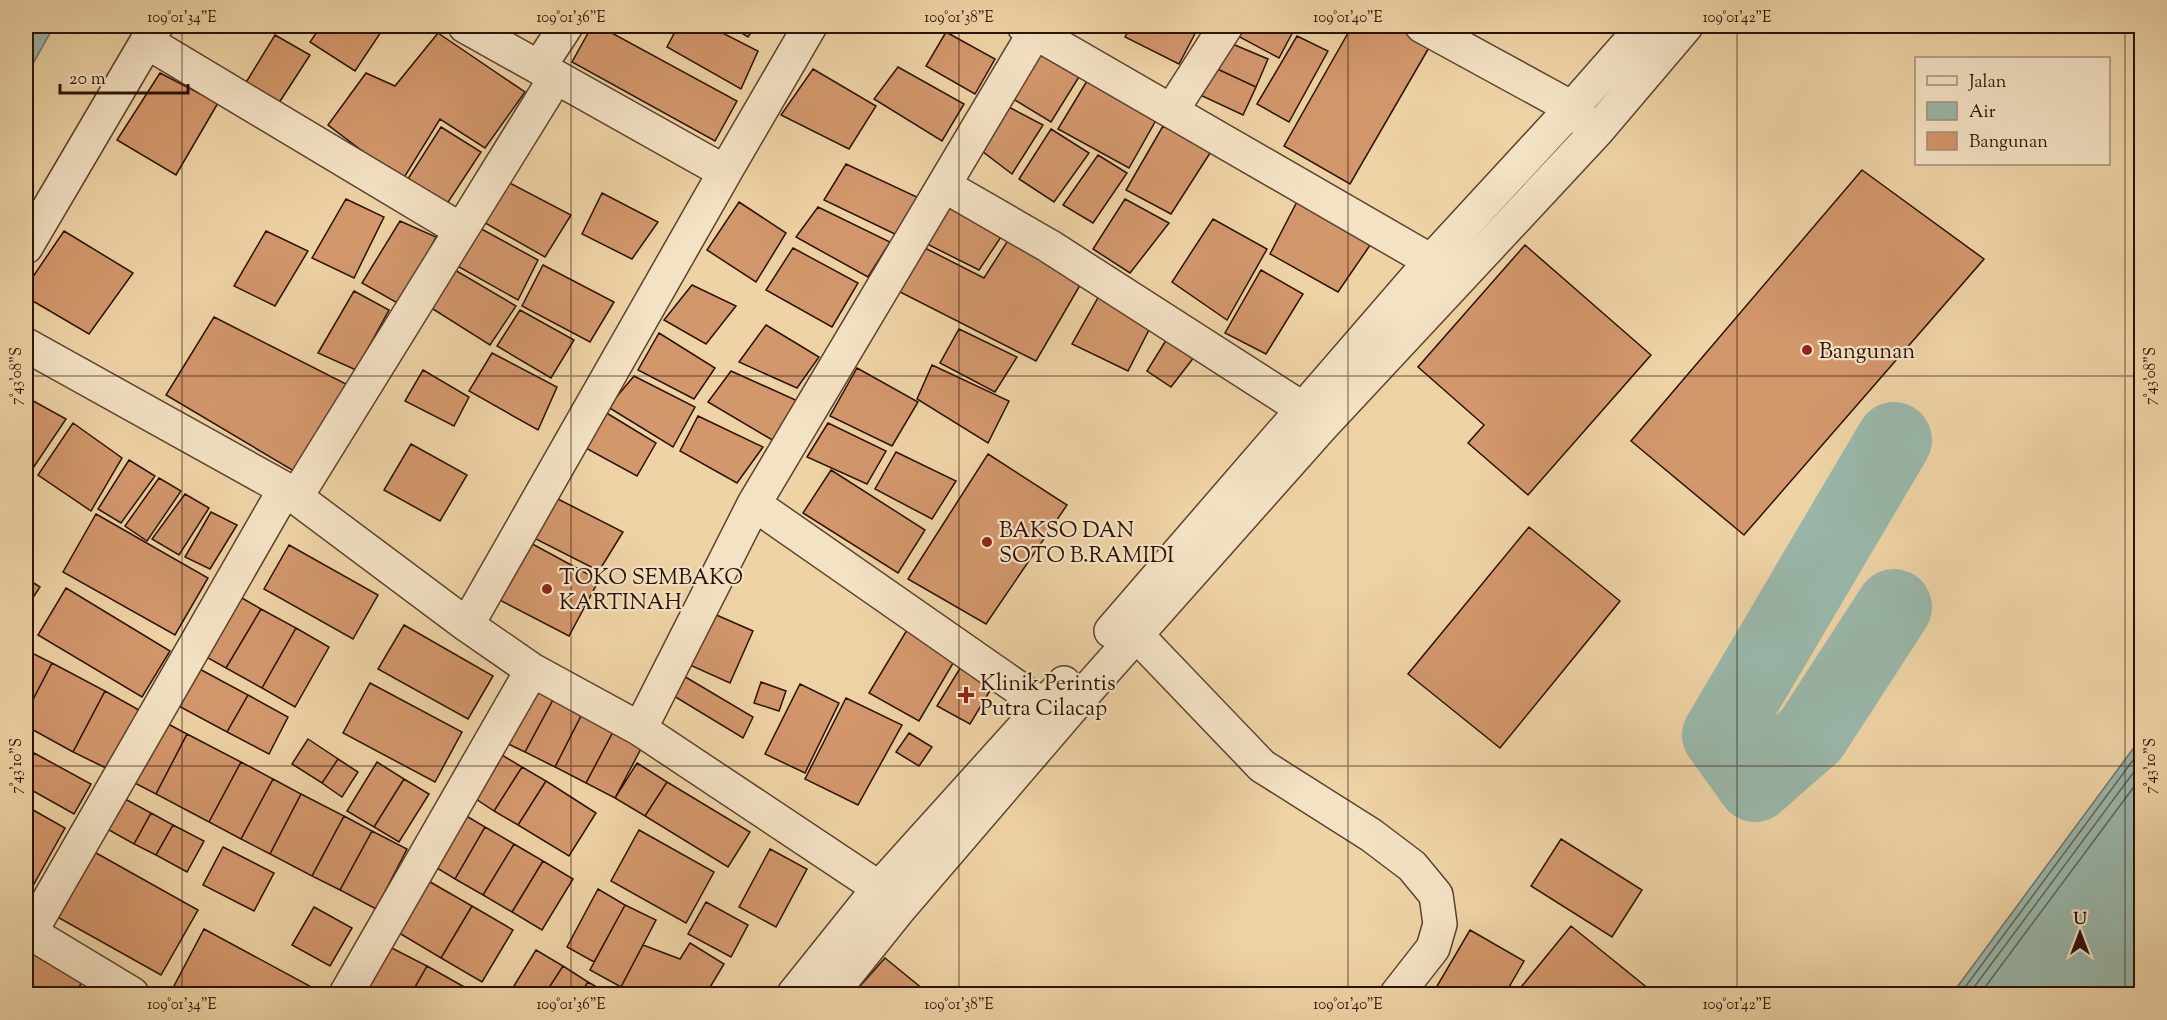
<svg xmlns="http://www.w3.org/2000/svg" width="2167" height="1020" font-family="'Sorts Mill Goudy',serif">
	<style>
		.water { fill: #99b7aa; stroke: #6d7569; stroke-width: 1.5 }
		.lines { fill: none; stroke-linecap: round; stroke-linejoin: round }
		.shore { stroke: #626459; stroke-width: 1.5 }
		.river { stroke: #99b7aa; stroke-width: 76 }
		.building { fill: #d3976c; stroke: #2b1208; stroke-width: 1.5 }
		.minor-casing { stroke: #5c422f; stroke-width: 36 }
		.minor { stroke: #f4e2c4; stroke-width: 33 }
		.ticks { fill: none; stroke: #2b1208; stroke-width: 1.5; stroke-opacity: 0.45 }
		.poi-dot { fill: #8f2418; stroke: #f4e2c4; stroke-width: 2 }
		.labels { text-anchor: middle; stroke-width: 4.5; stroke-linejoin: round; paint-order: stroke }
		.poi-label { font-size: 22px; fill: #2b1208; stroke: #f4e2c4; text-anchor: start }
		.neatline { fill: none; stroke: #2b1208; stroke-width: 2 }
		.ticks-label { font-size: 15px; text-anchor: middle; fill: #2b1208 }
	</style>
	<rect width="100%" height="100%" fill="#eed3a5"/>
	<filter id="stains"><feTurbulence type="fractalNoise" baseFrequency=".00333" numOctaves="4"/><feColorMatrix values="0 0 0 0 .2 0 0 0 0 .09 0 0 0 0 .02 0 0 0 .5 -.17"/></filter>
	<radialGradient id="worn" r=".72"><stop offset=".6" stop-color="#630" stop-opacity="0"/><stop offset="1" stop-color="#630" stop-opacity=".3"/></radialGradient>
	<path class="water" d="M26,26H54L26,76Z
		M2141,738V994H1952Z"/>
	<g class="lines">
		<path class="shore" d="M1960,994L2142,748
			M1969,994L2142,761
			M1980,994L2142,776"/>
		<path class="river" d="M1894,440L1720,735L1755,784L1811,735L1894,607"/>
	</g>
	<path class="building" d="M321,26H385L355,71L310,42Z
		M592,26H599L737,101L715,141L572,62Z
		M678,26H709L758,51L741,89L667,47Z
		M730,26H756L748,37Z
		M1131,26H1199L1179,64L1125,37Z
		M1241,26H1296L1279,58L1236,35Z
		M1352,26H1403L1434,39L1350,184L1284,146Z
		M946,32L995,59L975,94L926,66Z
		M438,33L525,92L485,148L440,119L402,181L328,125L366,73L395,86Z
		M275,35L310,55L277,106L242,89Z
		M1041,36L1087,64L1051,122L1005,94Z
		M1297,36L1328,51L1289,122L1257,104Z
		M1223,40L1268,59L1256,87L1211,66Z
		M1211,66L1256,87L1243,115L1198,94Z
		M898,67L964,104L942,141L874,99Z
		M813,69L876,106L849,149L781,115Z
		M1093,71L1164,106L1129,168L1058,129Z
		M160,73L218,103L176,175L117,140Z
		M1005,105L1043,125L1012,174L978,148Z
		M1163,126L1212,150L1171,214L1126,190Z
		M441,127L481,152L441,213L404,185Z
		M1051,129L1089,153L1054,202L1019,179Z
		M1098,155L1127,173L1093,223L1063,205Z
		M846,164L919,198L897,235L824,200Z
		M1862,170L1984,259L1744,535L1631,441Z
		M502,179L571,215L545,257L480,220Z
		M602,193L658,222L632,259L582,234Z
		M1300,196L1377,235L1338,292L1270,254Z
		M346,199L384,217L354,278L312,258Z
		M1125,199L1169,223L1130,273L1093,249Z
		M739,202L786,233L756,282L707,250Z
		M950,202L1005,231L979,270L925,243Z
		M818,207L890,242L868,277L796,237Z
		M1213,219L1267,249L1227,320L1172,282Z
		M400,221L436,237L401,305L362,283Z
		M476,226L538,260L518,300L452,263Z
		M64,231L133,273L89,334L26,297V287Z
		M266,231L308,251L275,306L234,286Z
		M1014,231L1086,275L1036,361L898,291L923,247L984,278Z
		M1525,245L1651,355L1528,495L1468,443L1484,425L1418,367Z
		M793,248L858,283L832,327L766,290Z
		M543,265L614,302L590,342L522,306Z
		M448,266L516,306L490,345L425,304Z
		M1261,270L1303,294L1266,354L1225,333Z
		M692,285L736,306L706,344L664,320Z
		M354,291L389,310L356,370L318,353Z
		M1099,296L1153,322L1128,371L1072,344Z
		M520,310L574,340L551,378L497,346Z
		M214,317L352,387L304,477L166,395Z
		M766,325L819,357L797,388L739,362Z
		M959,329L1017,357L995,392L940,363Z
		M659,333L715,368L694,399L638,370Z
		M1168,337L1198,352L1171,387L1147,371Z
		M492,353L557,387L538,430L469,391Z
		M932,365L1009,401L988,443L917,399Z
		M857,368L918,402L892,446L830,416Z
		M423,370L469,397L454,426L405,401Z
		M731,371L800,402L774,441L708,402Z
		M634,376L695,407L673,447L608,407Z
		M26,397L66,419L29,474L26,471Z
		M605,412L656,443L637,476L582,446Z
		M698,416L763,447L737,483L680,451Z
		M73,423L122,458L91,511L38,475Z
		M828,423L886,451L867,484L807,457Z
		M411,444L467,475L440,521L384,490Z
		M896,452L956,481L932,519L875,489Z
		M988,454L1067,505L986,624L908,579Z
		M129,460L155,476L121,523L98,509Z
		M831,470L925,530L898,573L803,513Z
		M159,478L181,491L147,541L125,526Z
		M185,494L209,508L179,555L152,539Z
		M550,495L623,532L599,571L528,535Z
		M211,512L237,525L210,569L185,557Z
		M96,514L208,578L175,635L63,572Z
		M1529,527L1620,601L1500,748L1408,674Z
		M525,540L599,580L569,636L494,597Z
		M289,545L378,595L353,639L264,589Z
		M26,578L40,587L26,608Z
		M66,588L170,651L142,697L38,635Z
		M235,594L261,609L226,668L201,654Z
		M261,609L296,628L262,688L226,668Z
		M705,610L753,631L730,683L681,661Z
		M404,625L493,676L468,719L378,669Z
		M910,625L959,653L919,721L869,693Z
		M296,628L329,647L295,707L262,688Z
		M26,650L52,663L26,713Z
		M52,663L105,691L73,752L26,726V713Z
		M962,665L994,684L970,724L937,706Z
		M194,666L248,695L227,732L173,703Z
		M677,672L753,717L743,738L664,690Z
		M761,682L786,691L779,711L754,703Z
		M370,683L462,732L435,782L343,733Z
		M800,684L839,703L805,773L765,754Z
		M533,687L554,698L525,752L504,742Z
		M105,691L139,710L108,769L73,752Z
		M248,695L288,717L269,754L227,732Z
		M554,698L583,712L555,767L525,752Z
		M846,698L902,725L858,805L805,779Z
		M583,712L615,728L586,783L555,767Z
		M159,719L187,734L156,794L127,779Z
		M615,728L644,743L615,798L586,783Z
		M909,733L932,747L919,766L896,752Z
		M187,734L241,762L209,822L156,794Z
		M308,739L338,759L322,783L292,764Z
		M26,748L34,753L26,768Z
		M497,752L522,767L494,811L470,795Z
		M34,753L91,784L74,814L26,787V768Z
		M338,759L358,772L342,797L322,783Z
		M241,762L273,779L241,839L209,822Z
		M377,762L404,779L374,827L347,811Z
		M637,763L667,782L645,816L615,798Z
		M522,767L546,781L518,825L494,811Z
		M273,779L301,794L270,854L241,839Z
		M404,779L429,794L399,842L374,827Z
		M546,781L596,813L569,856L518,825Z
		M667,782L750,832L728,867L645,816Z
		M116,794L151,813L134,844L100,825Z
		M301,794L344,816L312,876L270,854Z
		M26,806L65,828L29,893L26,891Z
		M151,813L173,825L156,855L134,844Z
		M463,814L485,827L455,879L432,865Z
		M344,816L372,831L340,890L312,876Z
		M173,825L204,841L187,872L156,855Z
		M485,827L514,844L483,895L455,879Z
		M639,830L714,872L686,923L611,881Z
		M372,831L407,849L376,909L340,890Z
		M1561,839L1642,890L1612,937L1531,886Z
		M514,844L543,861L512,912L483,895Z
		M223,847L274,873L254,911L203,885Z
		M89,849L198,910L161,975L52,914Z
		M770,849L807,869L776,927L739,907Z
		M543,861L573,879L542,930L512,912Z
		M425,879L472,906L441,958L394,930Z
		M598,889L625,905L594,962L567,947Z
		M706,902L748,925L731,957L688,934Z
		M625,905L656,920L621,987L590,970Z
		M472,906L513,930L482,982L441,958Z
		M314,907L352,928L330,966L292,945Z
		M1571,926L1655,994H1532L1522,986Z
		M204,929L317,990L315,994H190L174,986Z
		M1470,930L1524,961L1505,994H1435L1433,993Z
		M39,940L88,974L74,994H37L26,987V960Z
		M380,942L427,966L411,994H354Z
		M690,943L724,964L706,994H637L621,987L643,945L680,959Z
		M536,950L563,966L545,994H509Z
		M885,958L929,994H853Z
		M427,966L475,993L474,994H411Z
		M563,966L588,982L580,994H545Z
		M588,982L609,994H580Z"/>
	<g class="lines">
		<defs>
			<path id="minor" d="M465,26L725,172L810,26
				M1024,26L1431,261
				M1422,26L1572,108L1587,124
				M147,42L461,230
				M539,67L566,26
				M1172,110L1226,26
				M945,186L1049,246L1303,409L1318,424
				M26,247L156,26
				M26,345L285,489L467,625L532,670L640,729L879,888L893,902
				M296,497L556,77
				M754,504L1044,706
				M1123,621L1262,766L1371,835L1412,866L1436,895L1440,924L1433,948L1397,994
				M467,625L725,172
				M1111,631L1431,261L1572,108L1644,26
				M640,729L754,504L1035,32
				M26,930L132,994
				M26,940L285,489
				M346,994L532,670
				M794,994L879,888L1064,683
				M831,994L900,908L1074,705L1321,427L1596,132L1686,26"/>
		</defs>
		<use href="#minor" class="minor-casing"/>
		<use href="#minor" class="minor"/>
	</g>
	<path class="ticks" d="M182,26V994M571,26V994M959,26V994M1348,26V994M1737,26V994M2125,26V994M26,376H2142M26,766H2142"/>
	<g class="poi-dot">
		<circle cx="1807" cy="350" r="6"/>
		<circle cx="987" cy="542" r="6"/>
		<circle cx="547" cy="589" r="6"/>
		<path d="M963 686h6v6h6v6h-6v6h-6v-6h-6v-6h6z"/>
	</g>
	<g class="labels">
		<g class="poi-label">
			<text x="1819" y="358">Bangunan</text>
			<text x="999" y="537">BAKSO DAN<tspan x="999" dy="25">SOTO B.RAMIDI</tspan></text>
			<text x="559" y="584">TOKO SEMBAKO<tspan x="559" dy="25">KARTINAH</tspan></text>
			<text x="980" y="690">Klinik Perintis<tspan x="980" dy="25">Putra Cilacap</tspan></text>
		</g>
	</g>
	<rect width="2167" height="1020" fill="none" stroke="#eed3a5" stroke-width="66"/>
	<rect x="1915" y="57" width="195" height="108" fill="#f4e2c4" stroke="#a48f79" stroke-width="1.5"/>
	<rect x="1927" y="76" width="30" height="9" fill="#f4e2c4" stroke="#a48f79" stroke-width="1.5"/>
	<text x="1969" y="87" font-size="18" fill="#2b1208">Jalan</text>
	<rect x="1927" y="102" width="30" height="18" fill="#99b7aa" stroke="#a48f79" stroke-width="1.5"/>
	<text x="1969" y="117" font-size="18" fill="#2b1208">Air</text>
	<rect x="1927" y="132" width="30" height="18" fill="#d3976c" stroke="#a48f79" stroke-width="1.5"/>
	<text x="1969" y="147" font-size="18" fill="#2b1208">Bangunan</text>
	<g transform="translate(2080 933)" stroke="#f4e2c4" stroke-width="4.5" paint-order="stroke">
	<path d="M0-4.5L10 22L0 15L-10 22Z" fill="#2b1208"/>
	<text y="-9" font-size="16" font-weight="bold" text-anchor="middle" fill="#2b1208">U</text>
	</g>
	<path d="M60 84v9h128v-9" fill="none" stroke="#2b1208" stroke-width="3"/>
	<text x="69" y="84" font-size="18" fill="#2b1208" stroke="#f4e2c4" stroke-width="4.5" paint-order="stroke">20 m</text>
	<rect x="33" y="33" width="2101" height="954" class="neatline"/>
	<g class="ticks-label">
		<text x="182" y="22">109°01'34"E</text>
		<text x="571" y="22">109°01'36"E</text>
		<text x="959" y="22">109°01'38"E</text>
		<text x="1348" y="22">109°01'40"E</text>
		<text x="1737" y="22">109°01'42"E</text>
		<text transform="translate(16 376) rotate(-90)" y="5">7°43'08"S</text>
		<text transform="translate(2150 376) rotate(-90)" y="5">7°43'08"S</text>
		<text transform="translate(16 766) rotate(-90)" y="5">7°43'10"S</text>
		<text transform="translate(2150 766) rotate(-90)" y="5">7°43'10"S</text>
		<text x="182" y="1009">109°01'34"E</text>
		<text x="571" y="1009">109°01'36"E</text>
		<text x="959" y="1009">109°01'38"E</text>
		<text x="1348" y="1009">109°01'40"E</text>
		<text x="1737" y="1009">109°01'42"E</text>
	</g>
	<rect width="100%" height="100%" filter="url(#stains)"/>
	<rect width="100%" height="100%" fill="url(#worn)"/>
</svg>
